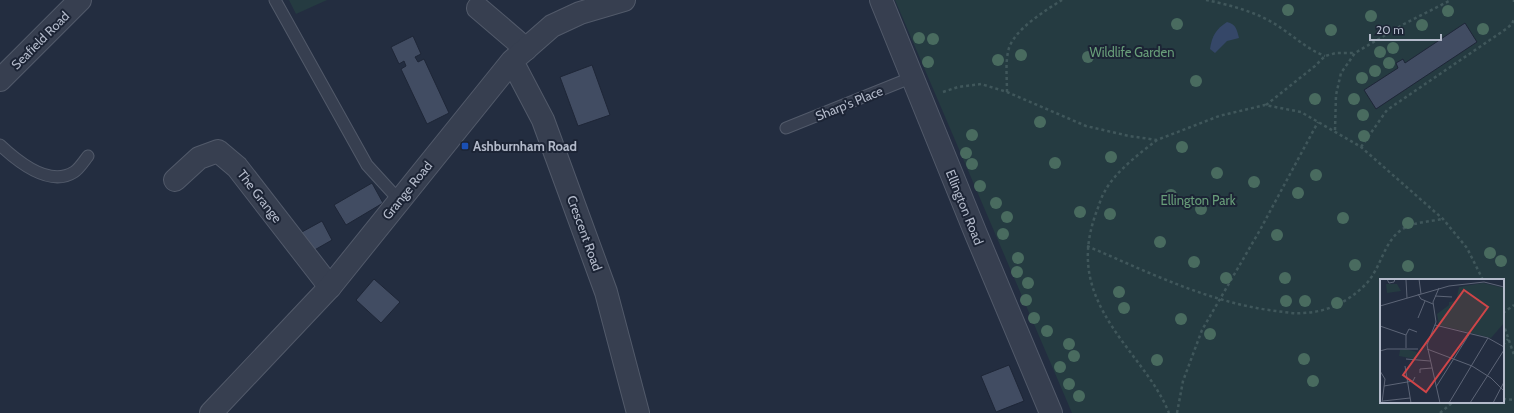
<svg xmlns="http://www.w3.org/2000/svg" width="1514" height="413" font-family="Cabin,sans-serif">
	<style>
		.green { fill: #253b41; fill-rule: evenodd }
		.water { fill: #354768 }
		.building { fill: #414c62; stroke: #1e2637 }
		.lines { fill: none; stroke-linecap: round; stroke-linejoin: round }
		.service-casing { stroke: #525a6a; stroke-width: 13 }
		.minor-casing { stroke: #525a6a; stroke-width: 24 }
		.tertiary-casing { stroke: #525a6a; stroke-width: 24 }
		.path { stroke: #40575b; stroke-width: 2.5; stroke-dasharray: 3 3; stroke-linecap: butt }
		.service { stroke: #373f50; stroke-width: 11 }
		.minor { stroke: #373f50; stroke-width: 22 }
		.tertiary { stroke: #373f50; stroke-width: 22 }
		.tree { fill: #496b5f }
		.transit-dot { fill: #1a4fb4; stroke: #1c2435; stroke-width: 1.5 }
		.labels { text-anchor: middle; stroke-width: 4; stroke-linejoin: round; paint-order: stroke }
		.street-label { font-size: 13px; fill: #b3baca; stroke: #1c2435 }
		.park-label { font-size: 13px; fill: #689d79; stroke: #1c2435 }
		.poi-label { font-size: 13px; font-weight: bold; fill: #b3baca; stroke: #1c2435; text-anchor: start }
		.inset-road { fill: none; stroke: #5d6577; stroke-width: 1 }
		.view { fill: #cf4548; fill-opacity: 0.15; stroke: #cf4548; stroke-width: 2 }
		.inset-edge { fill: none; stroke: #b3baca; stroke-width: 2 }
	</style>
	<rect width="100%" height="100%" fill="#232d40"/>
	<path class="green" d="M289,0H327L296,14Z
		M895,0H1514V413H1072ZM1381,280H1503V402H1381Z"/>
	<path class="water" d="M1227,22C1236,24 1237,30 1239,38L1227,41L1215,53L1210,49C1212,36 1216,29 1227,22Z"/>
	<path class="building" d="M1465,23L1477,42L1376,109L1364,90L1398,68L1396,63L1403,59L1405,63Z
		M413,36L421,54L415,57L418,62L424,59L449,113L427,124L401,69L406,66L404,61L399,64L391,47Z
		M592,65L610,115L578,126L560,77Z
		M372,183L383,203L346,225L334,205Z
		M322,221L332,240L311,252L300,233Z
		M374,279L400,302L381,323L356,300Z
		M1009,365L1024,401L996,412L981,376Z"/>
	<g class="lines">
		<defs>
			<path id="service" d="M275,0L367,165L399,200
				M786,128L913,77
				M0,145C17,161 49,188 74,172C79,169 84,161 88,156"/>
			<path id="minor" d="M881,0L976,234L1051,413
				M478,8L526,49
				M0,80L80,0
				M175,180L199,158L218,151L237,167L330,287"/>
			<path id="tertiary" d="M512,61L543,120L606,292L638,413
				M211,413L330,287L512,61L552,26L580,13L624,0"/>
		</defs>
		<use href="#service" class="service-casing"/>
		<use href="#minor" class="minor-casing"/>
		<use href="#tertiary" class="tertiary-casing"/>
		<path class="path" d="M1206,0C1231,5 1260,13 1281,28C1296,38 1307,49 1325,56
			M1514,0V2
			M943,92L958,87L981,84L1007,92L1086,126L1129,136L1157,140L1219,116L1265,105L1301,112L1361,147L1443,219L1467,248L1483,280
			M1007,92C1007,77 1005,62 1009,48C1015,29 1046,10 1062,0
			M1266,105L1315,66L1325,56L1336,53H1354
			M1335,130L1336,95L1341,73L1355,53L1404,24L1451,0
			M1157,140C1140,153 1115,172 1105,191C1101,197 1099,206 1096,213C1077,266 1093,302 1125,345C1141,367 1159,388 1169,413
			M1361,147L1387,110L1506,29L1512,24L1514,19
			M1087,246C1148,272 1210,303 1276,311C1285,312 1294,314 1303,313C1327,312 1348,302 1365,285C1381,269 1383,243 1401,230C1412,222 1429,222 1442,219
			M1503,313L1514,305
			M1503,323L1514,355
			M1503,345L1508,339
			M1503,399L1514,400
			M1177,413L1183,381L1202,330L1260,230L1318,122
			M1440,413L1453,402"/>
		<use href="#service" class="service"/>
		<use href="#minor" class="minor"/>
		<use href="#tertiary" class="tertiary"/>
	</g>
	<g class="tree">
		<circle cx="1288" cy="10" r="6"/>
		<circle cx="1448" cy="11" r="6"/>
		<circle cx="1371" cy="16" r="6"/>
		<circle cx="1177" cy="24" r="6"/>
		<circle cx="1422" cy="25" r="6"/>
		<circle cx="1483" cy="29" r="6"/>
		<circle cx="1331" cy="30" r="6"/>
		<circle cx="919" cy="38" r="6"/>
		<circle cx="933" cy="39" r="6"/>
		<circle cx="1393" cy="48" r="6"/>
		<circle cx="1380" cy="52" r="6"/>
		<circle cx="1021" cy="55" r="6"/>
		<circle cx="1088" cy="57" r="6"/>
		<circle cx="998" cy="60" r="6"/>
		<circle cx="928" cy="62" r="6"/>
		<circle cx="1389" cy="63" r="6"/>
		<circle cx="1375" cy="71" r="6"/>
		<circle cx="1362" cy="78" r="6"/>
		<circle cx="1196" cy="81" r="6"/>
		<circle cx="1315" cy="99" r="6"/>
		<circle cx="1354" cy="99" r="6"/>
		<circle cx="1363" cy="115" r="6"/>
		<circle cx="1040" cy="122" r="6"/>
		<circle cx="972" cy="135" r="6"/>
		<circle cx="1364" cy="136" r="6"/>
		<circle cx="1182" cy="147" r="6"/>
		<circle cx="966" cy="153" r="6"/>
		<circle cx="1111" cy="157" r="6"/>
		<circle cx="1055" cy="163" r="6"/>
		<circle cx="972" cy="164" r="6"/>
		<circle cx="1217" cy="173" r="6"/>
		<circle cx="1316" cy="175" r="6"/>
		<circle cx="1254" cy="182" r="6"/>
		<circle cx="980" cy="186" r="6"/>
		<circle cx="1298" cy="193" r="6"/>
		<circle cx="1171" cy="195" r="6"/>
		<circle cx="996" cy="203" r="6"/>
		<circle cx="1201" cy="209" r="6"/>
		<circle cx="1080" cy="212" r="6"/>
		<circle cx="1110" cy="214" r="6"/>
		<circle cx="1007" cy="217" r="6"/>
		<circle cx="1343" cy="218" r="6"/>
		<circle cx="1408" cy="223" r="6"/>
		<circle cx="1003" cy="234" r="6"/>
		<circle cx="1277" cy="235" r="6"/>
		<circle cx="1160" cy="242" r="6"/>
		<circle cx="1490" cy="253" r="6"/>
		<circle cx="1018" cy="258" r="6"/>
		<circle cx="1501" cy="261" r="6"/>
		<circle cx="1194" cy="262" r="6"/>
		<circle cx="1355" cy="265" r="6"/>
		<circle cx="1408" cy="266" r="6"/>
		<circle cx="1017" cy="272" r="6"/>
		<circle cx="1226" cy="278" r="6"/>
		<circle cx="1285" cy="278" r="6"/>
		<circle cx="1028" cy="283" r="6"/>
		<circle cx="1119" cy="292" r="6"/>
		<circle cx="1026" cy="300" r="6"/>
		<circle cx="1286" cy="301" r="6"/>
		<circle cx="1305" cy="301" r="6"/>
		<circle cx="1337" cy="303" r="6"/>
		<circle cx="1124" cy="308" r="6"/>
		<circle cx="1034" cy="318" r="6"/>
		<circle cx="1181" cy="319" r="6"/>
		<circle cx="1047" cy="331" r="6"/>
		<circle cx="1210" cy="334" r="6"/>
		<circle cx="1069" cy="344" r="6"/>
		<circle cx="1074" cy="356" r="6"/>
		<circle cx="1304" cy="359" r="6"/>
		<circle cx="1157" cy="360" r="6"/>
		<circle cx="1060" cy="367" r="6"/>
		<circle cx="1313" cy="381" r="6"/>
		<circle cx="1069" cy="384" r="6"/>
		<circle cx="1079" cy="396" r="6"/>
	</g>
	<rect class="transit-dot" x="461" y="142" width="8" height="8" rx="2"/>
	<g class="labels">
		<g class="street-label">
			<text transform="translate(40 40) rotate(-45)" y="5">Seafield Road</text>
			<text transform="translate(849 103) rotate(-22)" y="5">Sharp's Place</text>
			<text transform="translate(407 190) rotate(-51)" y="5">Grange Road</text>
			<text transform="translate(260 196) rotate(52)" y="5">The Grange</text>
			<text transform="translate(965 207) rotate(68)" y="5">Ellington Road</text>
			<text transform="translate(585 233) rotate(70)" y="5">Crescent Road</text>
		</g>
		<g class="park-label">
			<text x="1132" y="57">Wildlife Garden</text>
			<text x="1198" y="205">Ellington Park</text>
		</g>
		<g class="poi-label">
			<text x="473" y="151">Ashburnham Road</text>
		</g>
	</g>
	<g transform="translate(1380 279)">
		<rect width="124" height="124" fill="#232d40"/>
		<path d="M103,4L124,9V44L111,59L59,46L57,35L69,26V23L76,22L79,8ZM6,5H17L21,12L7,14ZM25,70L37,73L35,80L19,77L20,71Z" fill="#253b41"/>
		<path class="inset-road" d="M7,0L9,4L14,3L15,0M39,0L41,15M26,1L27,19M59,9L53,23L56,43L47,66L60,124M38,15L41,20L53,25M55,17L72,18M0,27L69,7L104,3L124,8M38,39L45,22M55,46L108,59L124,68M0,47L26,56M26,56L29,50L37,53M26,69V56M47,70L92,87L111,99L124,112M0,72L7,70H38M26,80L50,82M25,87L31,124M0,92L5,100L2,124M40,94V90L52,89M4,107L33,102L35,98M56,108L90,54M3,122L30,119M69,124L108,59M90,124L124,71M113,124L124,103"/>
		<path class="view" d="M84,11L108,28L46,113L23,96Z"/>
		<rect width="124" height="124" class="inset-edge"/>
	</g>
	<path d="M1370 34v6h71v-6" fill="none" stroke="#b3baca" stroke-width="2"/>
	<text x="1376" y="34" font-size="12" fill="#b3baca" stroke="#1c2435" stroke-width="3" paint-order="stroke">20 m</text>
</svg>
